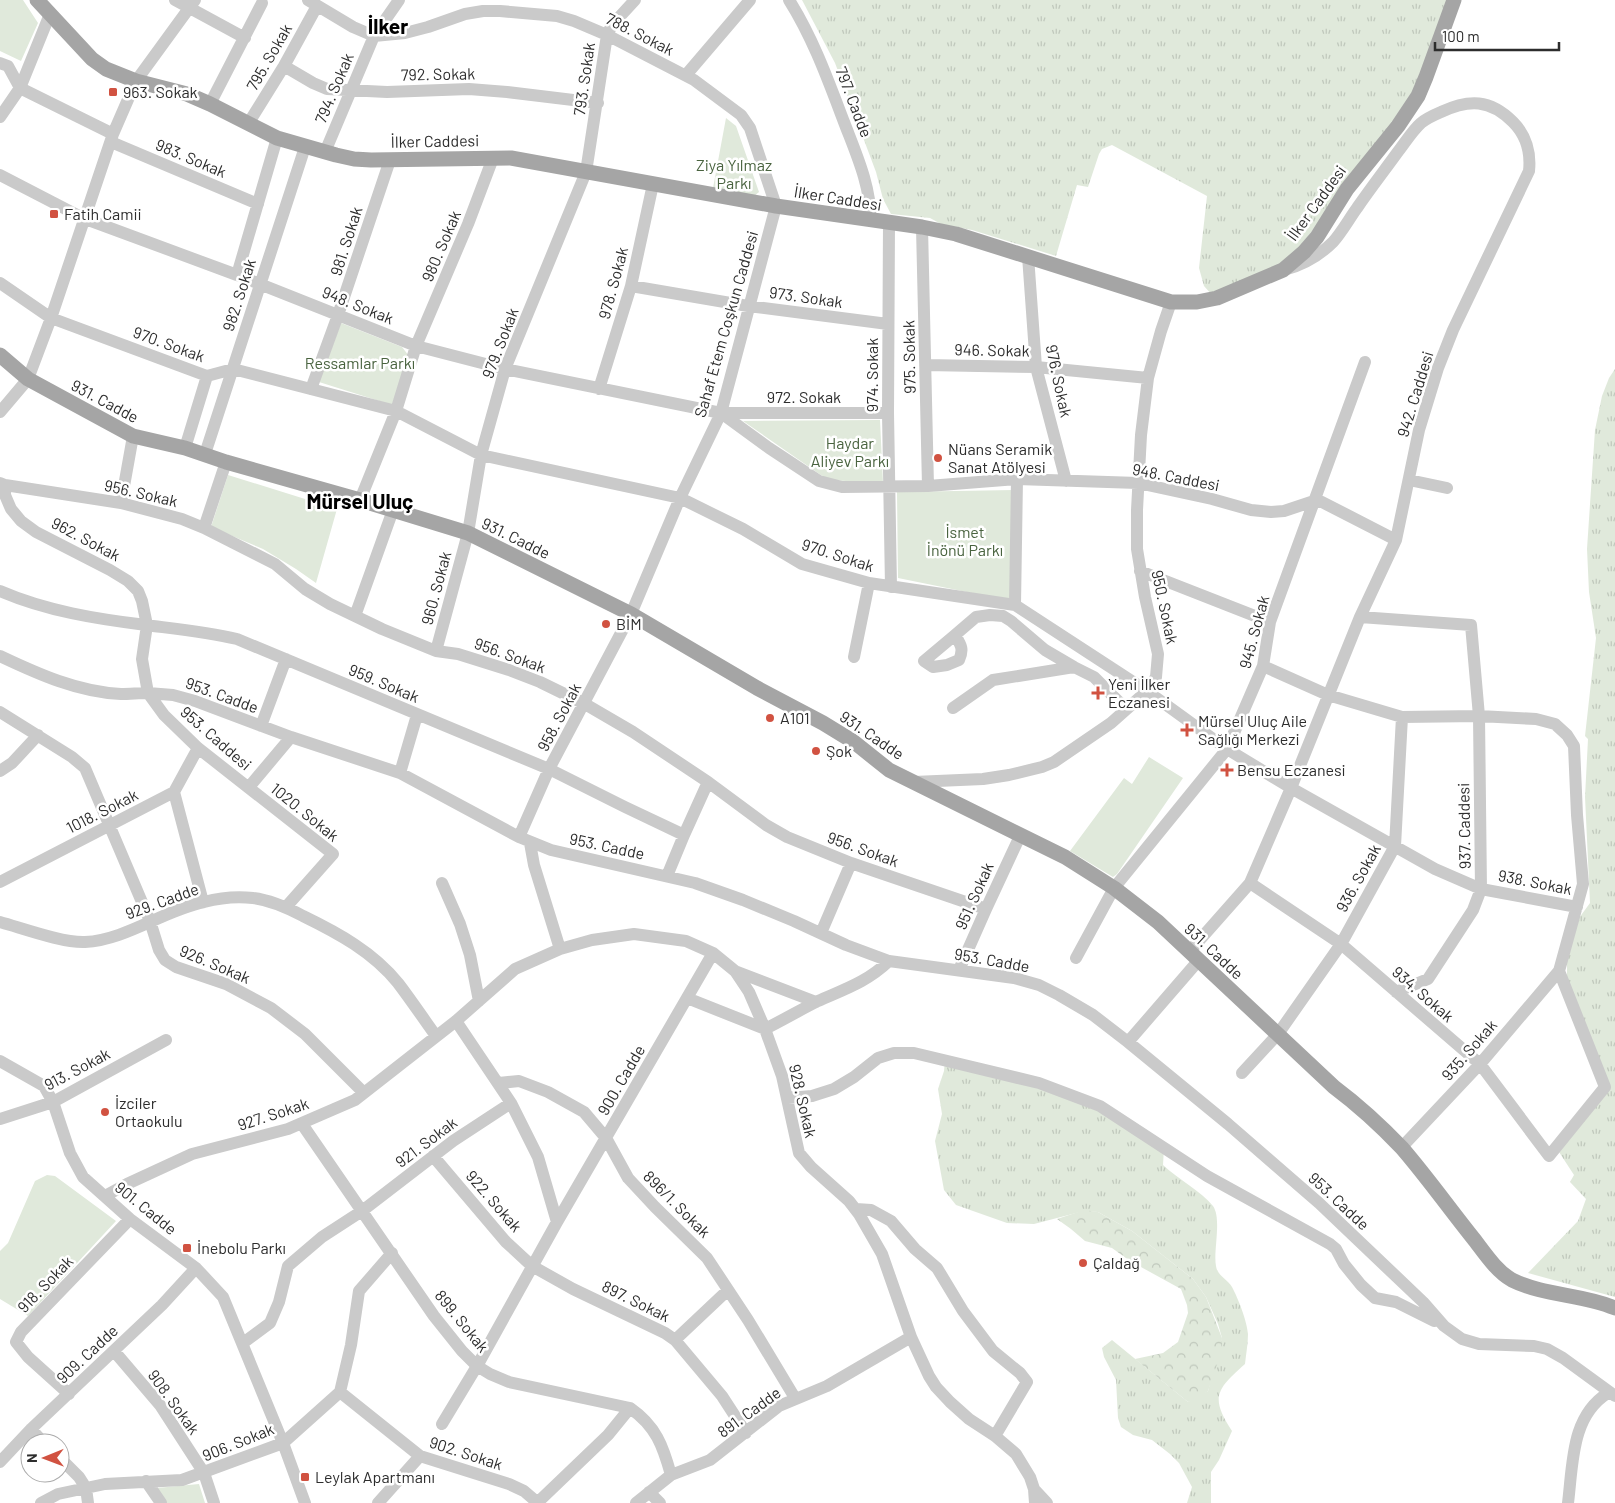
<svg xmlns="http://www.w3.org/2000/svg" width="1615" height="1503" font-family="Barlow,sans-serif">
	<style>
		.grass { fill: url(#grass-tufts) }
		.forest { fill: url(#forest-crowns) }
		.green { fill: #e0e9db }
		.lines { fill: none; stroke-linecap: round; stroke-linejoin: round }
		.minor { stroke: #cacaca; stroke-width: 12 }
		.major { stroke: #a5a5a5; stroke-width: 15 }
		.poi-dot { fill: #d15241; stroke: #fff; stroke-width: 2 }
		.labels { text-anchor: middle; stroke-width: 5; stroke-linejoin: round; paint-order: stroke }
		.street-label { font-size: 16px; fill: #2d2d2d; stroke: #fff }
		.poi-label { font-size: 16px; fill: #2d2d2d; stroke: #fff; text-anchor: start }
		.park-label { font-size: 16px; fill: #49633f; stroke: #fff }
		.district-label { font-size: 21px; font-weight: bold; fill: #000; stroke: #fff }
	</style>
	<defs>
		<pattern id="grass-tufts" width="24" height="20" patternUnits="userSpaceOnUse" patternTransform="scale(1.25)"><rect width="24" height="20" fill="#e0e9db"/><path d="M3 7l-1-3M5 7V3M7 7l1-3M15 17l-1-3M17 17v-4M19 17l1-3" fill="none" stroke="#c0c8bc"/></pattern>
		<pattern id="forest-crowns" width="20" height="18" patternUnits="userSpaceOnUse" patternTransform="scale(1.25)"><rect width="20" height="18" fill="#e0e9db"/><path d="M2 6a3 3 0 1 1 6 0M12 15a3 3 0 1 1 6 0" fill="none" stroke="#c0c8bc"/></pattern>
	</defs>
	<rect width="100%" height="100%" fill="#fff"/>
	<path class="grass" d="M802,0H1453L1415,95L1306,239L1283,265L1212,295L1204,286L1199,268L1207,196L1112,145L1102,149L1099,154L1088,187L1077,185L1056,256L972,230L941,224L930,218L891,214L883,199L876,172L835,63Z
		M1615,369V1297L1528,1273L1578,1221L1586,1199L1570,1182L1574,1175L1559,1152L1610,1089L1567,980V960L1579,918L1590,903L1585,797L1588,739L1585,736L1596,638L1589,592L1587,549L1595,430L1602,396L1609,378Z
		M945,1060L1100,1106L1164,1148L1163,1165C1178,1179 1201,1191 1213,1206C1222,1219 1213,1251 1216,1266C1217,1275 1228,1280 1232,1287C1238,1298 1247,1321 1248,1334C1248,1344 1246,1354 1245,1364C1216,1390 1210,1397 1232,1431L1219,1460L1211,1472V1503H1187L1192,1487L1179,1463L1170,1454L1152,1440L1133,1435L1121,1427L1118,1418L1116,1380L1104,1357L1102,1348L1112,1340L1188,1402L1208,1391L1222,1338L1218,1324L1206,1297L1193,1279L1132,1231L1098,1212L1084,1211L1034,1224L1007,1223L956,1205L944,1190L935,1141L942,1114L938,1089L944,1071Z"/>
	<path class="forest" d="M1084,1210L1098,1212L1132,1231L1193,1279L1206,1297L1222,1338L1221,1353L1208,1391L1197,1400L1188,1402L1135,1359L1163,1353L1178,1342L1188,1313L1187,1305L1181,1289L1130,1261L1112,1248L1085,1241L1071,1229L1057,1219Z"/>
	<path class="green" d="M0,0H23L38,23L21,61L0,51Z
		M726,118L736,126L759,192L753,197L713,188Z
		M341,323L402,347L409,356L392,405L319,382Z
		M880,420L883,483L828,480L743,421Z
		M228,475L337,509L316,583L296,569L263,549L211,527Z
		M1014,490L1016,593L1006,600L898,578L897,492Z
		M1149,757L1183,778L1117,874L1113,877L1070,851L1124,778L1132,784Z
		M47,1175L55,1176L116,1221L28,1316L0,1299V1251L8,1243L35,1181Z
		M199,1484L205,1503H166L157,1488Z"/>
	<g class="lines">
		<path class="minor" d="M175,0L245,38
			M308,0L353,27L374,36L405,33L428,27L465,14L483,11H500L557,16L574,21L607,35L694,80L741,115L750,128L776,206L721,413L680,498L631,614L549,769L519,837
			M789,0C813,38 828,80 844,122C857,156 870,184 871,221
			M0,63L8,66L20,88
			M284,66L313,83L327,89L387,92L469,89L507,92L598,103
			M686,75L750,0
			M20,88L113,134
			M210,104L262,3
			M0,117L20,88L50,14
			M248,124L284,66L317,6
			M111,142L258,204
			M325,152L374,36L399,0
			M0,175L83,218L237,275L416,346L505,369L721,413H888
			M889,223L888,413L891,587
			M922,227L928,486
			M1028,256L1036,367L1066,481
			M237,275L277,138
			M0,283L51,318L207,376L233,369L396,411L481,455L680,498L743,529L802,564L869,583L1015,605L1147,691L1227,749L1291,788L1435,869L1481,889L1577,907
			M631,286L748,306L888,324
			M926,365L1036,367L1148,378
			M311,389L338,315L390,160
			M599,389L631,286L653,184
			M0,412L28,379L51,318L113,134L136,81L195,0
			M721,413L769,448L819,481L842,487L928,486L1017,479L1138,483L1212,499L1251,510L1271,512L1284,511L1314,501L1322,502L1396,540
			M185,448L207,376
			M205,454L305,147
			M1409,480L1447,488
			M0,483L5,485L121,503L182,519L204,528L275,564L305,589L330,604L382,629L436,651L458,654L509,670L540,682L585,704L633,732L708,782L766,825L787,837L851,863L986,909
			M5,485V495L11,509L21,521L36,532L110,570L128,581L138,591L142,601L147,625L142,659L148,693L173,695L195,701L291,737L400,773L519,837L551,850L695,883L743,900L794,921L846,945L889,961L1014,978L1039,985L1059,995L1093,1015L1128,1042L1228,1124L1319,1203L1423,1302L1444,1326L1462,1339L1479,1344L1534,1346L1547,1349L1563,1358L1615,1396
			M360,500L396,411L416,346L468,224L493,158
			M121,503L133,436
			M204,528L226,462
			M1140,571L1270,622
			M0,591C46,611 97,619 146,625C177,629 207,632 237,639L549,769L625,807L684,835L708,782
			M1015,605L1017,479
			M355,616L393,510
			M1360,617L1471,625L1479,716L1481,889L1473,910L1428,979L1396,992
			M955,635L976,617L990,615L1003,616L1011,621L1045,650L1074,667L1094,677L1126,709
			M955,635C961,645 964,649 959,660L947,665L933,667L924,661Z
			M436,651L468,533L481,455L505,369L586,172L607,35L612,25L635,0
			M0,656C38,674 78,692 121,694C130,694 139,693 148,693L164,715L198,748L333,854L286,907
			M854,657L869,583
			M953,708L993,680L1074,667
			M0,712L72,757L85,768L150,921L159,950L165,960L176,967L226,984L271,1008L305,1034L364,1093
			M261,726L286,659
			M0,771L12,763L38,735
			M400,773L417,715
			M914,782L983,779L1009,775L1042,767L1054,762L1111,723L1147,691L1156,677L1158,654L1145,597L1137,549V510L1141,435L1148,378L1161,331L1171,302
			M249,787L291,737
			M174,792L203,902
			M530,843L534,865L560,949
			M667,876L684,835
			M0,882L174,792L198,748
			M442,883L460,924L470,955L479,1001
			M1250,883L1341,944L1480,1064L1549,1156L1605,1087L1559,971L1583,884L1577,815L1574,746L1567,735L1555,724L1536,719L1479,716L1402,717L1328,695L1263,666
			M0,922C22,928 63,943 85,942C126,940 164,910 204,902C219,898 237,896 253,898C270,900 288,908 303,916C338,933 373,952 398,983C411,1000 423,1018 436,1036
			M821,933L851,863
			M1189,952L1250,883L1291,788L1360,617L1396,540L1419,430L1438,368L1453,330L1529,171C1531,153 1526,135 1513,122C1490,99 1469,99 1441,112C1434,115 1427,118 1421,123C1412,131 1405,143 1397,153C1384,171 1370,189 1357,208C1349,219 1342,232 1333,242C1319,256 1303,265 1284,270
			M1076,958L1114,888L1227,749L1263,666L1270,622L1365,362
			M959,970L986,909L1020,836
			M735,971L816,1002
			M687,998L765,1029C783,1020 800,1010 818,1001C845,989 867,982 889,961
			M456,1021L511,1103L538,1157L557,1222
			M1128,1042L1199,960
			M0,1061L44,1086L53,1102L70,1153L83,1177L130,1219L196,1268L223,1297L283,1443L305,1503
			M1242,1073L1278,1034L1341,944L1395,846L1402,717
			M499,1083L519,1081L548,1092L584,1112L606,1138L628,1178L655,1207L707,1258L748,1320L795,1398
			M788,1098L812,1096L834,1089L854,1077L878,1058L894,1053H914L1039,1083L1100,1106L1207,1176L1330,1244L1336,1249L1344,1264L1361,1285L1375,1298L1396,1302L1434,1321
			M0,1119L53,1102L166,1040
			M302,1124L434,1316L462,1351L477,1366L490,1374L509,1382L630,1408C656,1426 663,1446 671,1475
			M1401,1148L1480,1064L1559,971
			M433,1156L506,1242L532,1266L573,1289L665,1333L675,1340L722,1396L746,1433
			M105,1196L127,1184L192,1154L288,1129L355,1100L456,1021L515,969L560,949L592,940L634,934L686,941L713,953L735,971L749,992L765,1029L782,1076L799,1153L811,1167L849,1201L859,1214L882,1254L911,1337L929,1376L936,1387L950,1402L969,1419L995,1436L1016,1454L1030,1477L1034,1489L1035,1503
			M856,1209L871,1210L891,1221L915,1249L937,1268L963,1311L993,1351L1020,1373L1027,1382L995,1436
			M675,1340L728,1290
			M243,1343L270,1323L279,1302L288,1266L322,1237L362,1211L453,1141L511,1103
			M114,1351L160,1405L204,1473L214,1503
			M340,1392L420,1456L509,1484L524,1491L538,1503
			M69,1394L28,1357L16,1342L21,1332L130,1219
			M442,1424L477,1366L557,1222L713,953
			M31,1429L44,1443
			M60,1458L79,1477L86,1488L88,1503
			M0,1462L31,1429L162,1305L196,1268
			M146,1481L161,1503
			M1034,1489L1047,1503
			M649,1492L660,1503
			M41,1503L58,1494L105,1484L182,1480L283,1443L340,1392L351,1345L359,1291L392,1253
			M378,1503L420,1456
			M537,1503L608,1435L630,1408
			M636,1503L671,1475L710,1460L779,1406L827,1386L911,1337
			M1568,1503C1573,1463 1571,1416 1608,1393"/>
		<path class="major" d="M37,0L92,59L106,69L136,81L187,94L210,104L277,138L336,155L354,159L371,160L511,158L776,206L922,227L956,234L1171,302H1197L1217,298L1283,270L1304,252L1317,237L1347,189L1398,126L1418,96L1426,77L1454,0
			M0,355L28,379L133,436L185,448L226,462L360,500L468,533L631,614L757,688L823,723L854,742L889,770L1065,857L1114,888L1158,922L1334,1087C1358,1105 1381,1126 1402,1148C1427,1177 1449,1208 1473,1238C1484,1252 1496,1271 1512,1280C1544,1296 1583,1294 1615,1308"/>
	</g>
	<g class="poi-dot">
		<rect x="108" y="87" width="10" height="10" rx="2.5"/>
		<rect x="49" y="209" width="10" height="10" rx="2.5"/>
		<circle cx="938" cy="458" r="5"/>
		<circle cx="606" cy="624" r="5"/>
		<path d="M1095.5 685.5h5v5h5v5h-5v5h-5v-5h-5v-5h5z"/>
		<circle cx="770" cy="718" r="5"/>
		<path d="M1184.5 722.5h5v5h5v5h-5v5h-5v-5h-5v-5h5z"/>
		<circle cx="816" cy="751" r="5"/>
		<path d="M1224.5 762.5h5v5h5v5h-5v5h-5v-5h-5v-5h5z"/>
		<circle cx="105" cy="1112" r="5"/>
		<rect x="182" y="1243" width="10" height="10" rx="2.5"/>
		<circle cx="1083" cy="1263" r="5"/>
		<rect x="300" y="1472" width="10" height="10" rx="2.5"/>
	</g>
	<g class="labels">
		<g class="street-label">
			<text transform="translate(640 34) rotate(27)" y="6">788. Sokak</text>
			<text transform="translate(269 57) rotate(-60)" y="6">795. Sokak</text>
			<text transform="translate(438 74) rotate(-1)" y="6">792. Sokak</text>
			<text transform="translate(584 79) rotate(-82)" y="6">793. Sokak</text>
			<text transform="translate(334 88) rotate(-67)" y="6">794. Sokak</text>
			<text transform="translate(854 102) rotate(69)" y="6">797. Cadde</text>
			<text transform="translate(435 141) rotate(-1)" y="6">İlker Caddesi</text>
			<text transform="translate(191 158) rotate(23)" y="6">983. Sokak</text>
			<text transform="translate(838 198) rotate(9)" y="6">İlker Caddesi</text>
			<text transform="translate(1316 203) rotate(-54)" y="6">İlker Caddesi</text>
			<text transform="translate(346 241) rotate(-72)" y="6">981. Sokak</text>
			<text transform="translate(441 246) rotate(-67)" y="6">980. Sokak</text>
			<text transform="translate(613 283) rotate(-75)" y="6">978. Sokak</text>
			<text transform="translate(239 295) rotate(-72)" y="6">982. Sokak</text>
			<text transform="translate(806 297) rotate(8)" y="6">973. Sokak</text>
			<text transform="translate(358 305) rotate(22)" y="6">948. Sokak</text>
			<text transform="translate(726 324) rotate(-74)" y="6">Sahaf Etem Coşkun Caddesi</text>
			<text transform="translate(500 343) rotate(-69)" y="6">979. Sokak</text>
			<text transform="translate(169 344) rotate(20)" y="6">970. Sokak</text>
			<text transform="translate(992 350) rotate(1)" y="6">946. Sokak</text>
			<text transform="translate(909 357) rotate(-91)" y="6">975. Sokak</text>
			<text transform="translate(872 375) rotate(-90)" y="6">974. Sokak</text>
			<text transform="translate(1059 381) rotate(78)" y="6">976. Sokak</text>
			<text transform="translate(1415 394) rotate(-73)" y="6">942. Caddesi</text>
			<text x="804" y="403">972. Sokak</text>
			<text transform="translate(105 401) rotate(28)" y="6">931. Cadde</text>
			<text transform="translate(1176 477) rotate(11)" y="6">948. Caddesi</text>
			<text transform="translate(141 493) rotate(13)" y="6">956. Sokak</text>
			<text transform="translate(516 538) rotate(26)" y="6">931. Cadde</text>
			<text transform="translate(86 539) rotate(28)" y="6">962. Sokak</text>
			<text transform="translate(838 555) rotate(18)" y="6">970. Sokak</text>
			<text transform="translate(436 588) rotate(-75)" y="6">960. Sokak</text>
			<text transform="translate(1165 607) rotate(78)" y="6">950. Sokak</text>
			<text transform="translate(1254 632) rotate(-75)" y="6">945. Sokak</text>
			<text transform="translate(510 655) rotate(20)" y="6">956. Sokak</text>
			<text transform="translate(384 683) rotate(23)" y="6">959. Sokak</text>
			<text transform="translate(222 695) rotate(20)" y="6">953. Cadde</text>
			<text transform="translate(559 717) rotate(-62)" y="6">958. Sokak</text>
			<text transform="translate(872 735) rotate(34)" y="6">931. Cadde</text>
			<text transform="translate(216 738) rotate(41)" y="6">953. Caddesi</text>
			<text transform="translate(102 811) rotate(-27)" y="6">1018. Sokak</text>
			<text transform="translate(305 812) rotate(39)" y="6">1020. Sokak</text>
			<text transform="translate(1464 826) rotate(-91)" y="6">937. Caddesi</text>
			<text transform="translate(607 846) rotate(12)" y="6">953. Cadde</text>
			<text transform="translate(863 849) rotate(20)" y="6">956. Sokak</text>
			<text transform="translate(1358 878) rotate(-61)" y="6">936. Sokak</text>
			<text transform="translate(1535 882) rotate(11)" y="6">938. Sokak</text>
			<text transform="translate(974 896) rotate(-66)" y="6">951. Sokak</text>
			<text transform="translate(162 901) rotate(-20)" y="6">929. Cadde</text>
			<text transform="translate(1214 951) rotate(43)" y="6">931. Cadde</text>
			<text transform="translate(992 960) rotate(10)" y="6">953. Cadde</text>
			<text transform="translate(215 964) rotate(23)" y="6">926. Sokak</text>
			<text transform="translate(1423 994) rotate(41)" y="6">934. Sokak</text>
			<text transform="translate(1469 1050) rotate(-49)" y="6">935. Sokak</text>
			<text transform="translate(77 1069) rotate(-28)" y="6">913. Sokak</text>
			<text transform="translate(621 1080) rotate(-60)" y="6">900. Cadde</text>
			<text transform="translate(803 1101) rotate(77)" y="6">928. Sokak</text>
			<text transform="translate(273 1114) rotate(-18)" y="6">927. Sokak</text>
			<text transform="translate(426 1142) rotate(-37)" y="6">921. Sokak</text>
			<text transform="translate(494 1201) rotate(49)" y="6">922. Sokak</text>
			<text transform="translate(1339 1201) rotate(43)" y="6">953. Cadde</text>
			<text transform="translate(677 1204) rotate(45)" y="6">896/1. Sokak</text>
			<text transform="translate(146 1208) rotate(39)" y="6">901. Cadde</text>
			<text transform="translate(45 1284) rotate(-46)" y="6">918. Sokak</text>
			<text transform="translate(636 1301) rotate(26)" y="6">897. Sokak</text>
			<text transform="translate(462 1321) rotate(51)" y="6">899. Sokak</text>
			<text transform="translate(87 1354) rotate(-43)" y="6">909. Cadde</text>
			<text transform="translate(174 1402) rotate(54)" y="6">908. Sokak</text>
			<text transform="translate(749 1412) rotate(-36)" y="6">891. Cadde</text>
			<text transform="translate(238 1442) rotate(-22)" y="6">906. Sokak</text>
			<text transform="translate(466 1453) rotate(18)" y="6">902. Sokak</text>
		</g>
		<g class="poi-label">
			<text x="123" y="98">963. Sokak</text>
			<text x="64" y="220">Fatih Camii</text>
			<text x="948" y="455">Nüans Seramik<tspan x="948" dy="18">Sanat Atölyesi</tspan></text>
			<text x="616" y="630">BİM</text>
			<text x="1108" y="690">Yeni İlker<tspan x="1108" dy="18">Eczanesi</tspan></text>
			<text x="780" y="724">A101</text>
			<text x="1198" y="727">Mürsel Uluç Aile<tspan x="1198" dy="18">Sağlığı Merkezi</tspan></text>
			<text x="826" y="757">Şok</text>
			<text x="1237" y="776">Bensu Eczanesi</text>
			<text x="115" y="1109">İzciler<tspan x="115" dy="18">Ortaokulu</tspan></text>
			<text x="197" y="1254">İnebolu Parkı</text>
			<text x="1093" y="1269">Çaldağ</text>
			<text x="315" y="1483">Leylak Apartmanı</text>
		</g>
		<g class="park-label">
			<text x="734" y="171">Ziya Yılmaz<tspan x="734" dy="18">Parkı</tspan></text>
			<text x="360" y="369">Ressamlar Parkı</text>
			<text x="850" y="449">Haydar<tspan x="850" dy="18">Aliyev Parkı</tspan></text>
			<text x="965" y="538">İsmet<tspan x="965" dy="18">İnönü Parkı</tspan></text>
		</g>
		<g class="district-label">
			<text x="388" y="34">İlker</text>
			<text x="360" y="509">Mürsel Uluç</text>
		</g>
	</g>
	<g transform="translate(45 1458) rotate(269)"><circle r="24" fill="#ffffff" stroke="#ababab"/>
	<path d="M0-4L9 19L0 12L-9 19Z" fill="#d15241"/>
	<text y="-8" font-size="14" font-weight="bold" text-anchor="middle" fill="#2d2d2d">N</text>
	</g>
	<path d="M1435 42v8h124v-8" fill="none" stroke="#2d2d2d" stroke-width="2.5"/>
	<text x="1442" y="42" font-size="15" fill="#2d2d2d" stroke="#ffffff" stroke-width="4" paint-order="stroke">100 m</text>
</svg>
